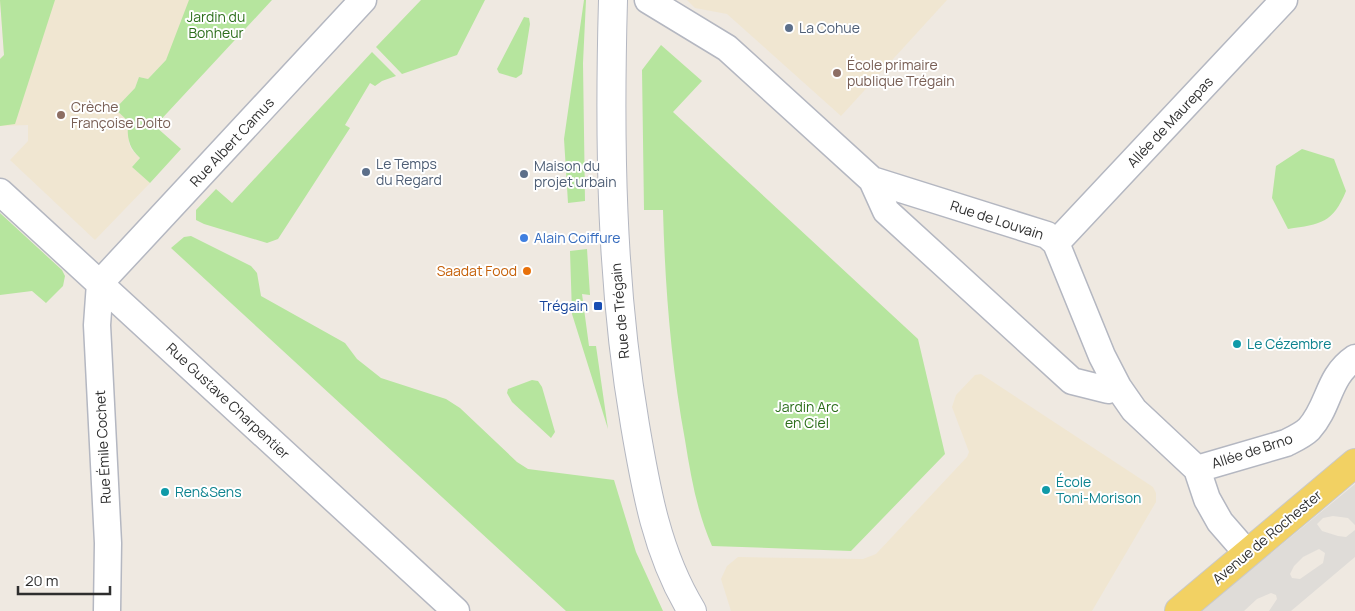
<svg xmlns="http://www.w3.org/2000/svg" width="1355" height="611" font-family="Manrope,sans-serif">
	<style>
		.education { fill: #f0e6d1 }
		.green { fill: #b6e59e }
		.plaza { fill: #dfdcd8; fill-rule: evenodd }
		.lines { fill: none; stroke-linecap: round; stroke-linejoin: round }
		.street-casing { stroke: #b4b7c1; stroke-width: 29 }
		.secondary-casing { stroke: #b4b7c1; stroke-width: 30 }
		.primary-casing { stroke: #c9c9c9; stroke-width: 30 }
		.street { stroke: #fff; stroke-width: 26 }
		.secondary { stroke: #fff; stroke-width: 28 }
		.primary { stroke: #f2d163; stroke-width: 28 }
		.service-dot { fill: #5c6f8a; stroke: #fff; stroke-width: 2 }
		.education-dot { fill: #8d6e63; stroke: #fff; stroke-width: 2 }
		.shop-dot { fill: #3f7fe0; stroke: #fff; stroke-width: 2 }
		.food-dot { fill: #e8710a; stroke: #fff; stroke-width: 2 }
		.transit-dot { fill: #1a4fb4; stroke: #fff; stroke-width: 2 }
		.culture-dot { fill: #0f9aa8; stroke: #fff; stroke-width: 2 }
		.labels { text-anchor: middle; stroke-width: 4; stroke-linejoin: round; paint-order: stroke }
		.park-label { font-size: 14px; fill: #2c6e1b; stroke: #fff }
		.service-label { font-size: 14px; fill: #4e5e75; stroke: #fff; text-anchor: start }
		.education-label { font-size: 14px; fill: #785e54; stroke: #fff; text-anchor: start }
		.street-label { font-size: 14px; fill: #2e2e2e; stroke: #fff }
		.shop-label { font-size: 14px; fill: #366cbe; stroke: #fff; text-anchor: start }
		.food-label { font-size: 14px; fill: #c56008; stroke: #fff; text-anchor: end }
		.transit-label { font-size: 14px; fill: #164399; stroke: #fff; text-anchor: end }
		.culture-label { font-size: 14px; fill: #0d838f; stroke: #fff; text-anchor: start }
	</style>
	<rect width="100%" height="100%" fill="#efe9e1"/>
	<path class="education" d="M0,0H199L182,43L148,79L139,77L135,88L115,109L128,121L129,143L131,149L140,158L132,167L150,183L95,240L10,160L28,141V125L0,126V59L4,55Z
		M687,0H947L841,116L727,14L695,8Z
		M981,374L1153,487L1156,493V502L1092,611H731L721,579L727,566L738,557L863,559L876,554L967,457L969,452L952,407L956,395L975,375Z"/>
	<path class="green" d="M0,0H55L15,124L0,126V59L4,55Z
		M189,0H272L155,126L181,149L150,183L132,167L140,158C128,147 127,137 128,121L115,109L135,88L139,77L148,79L166,60Z
		M421,0H485L457,55L402,74L376,47Z
		M584,0H586L583,63L585,201L568,203L564,139Z
		M524,17L529,18L530,24L522,74L516,78L499,73L497,69Z
		M661,45L702,81L673,112L918,339L945,454L851,551L712,546C697,512 691,477 685,440C671,363 665,287 663,210H644L642,70Z
		M372,52L396,76L382,81L375,86L370,83L345,125L350,128L278,239L267,243L204,224L196,220V210L216,189L232,203Z
		M1302,149L1334,159L1346,191C1333,223 1321,224 1288,229L1272,198L1276,166Z
		M0,213L62,270L65,276L63,286L46,303L32,291L0,295Z
		M191,236L251,266L257,273L261,296L345,343L357,359L381,378L446,399L460,408L517,462L528,469L614,480L636,552L663,611H566L171,248L184,237Z
		M587,249L590,295L582,294L589,346H596L608,429L572,314L570,251Z
		M532,380L538,381L542,387L555,432L551,438L512,402L507,393L508,389Z"/>
	<path class="plaza" d="M1355,484V525L1348,518L1333,516L1323,518L1317,524L1322,531L1338,536L1346,537L1355,530V557L1291,611H1269L1277,599L1276,595L1271,593L1257,599L1244,611H1201ZM1319,549L1325,553L1323,563L1300,579L1292,578L1290,574L1294,566L1303,557Z"/>
	<g class="lines">
		<defs>
			<path id="street" d="M648,0L727,48L872,180L1047,235L1056,243L1102,356L1118,387L1134,410L1197,469L1207,499L1220,522L1247,553
				M872,180L886,211L1072,381L1108,390L1118,387
				M0,192L456,611
				M1056,243L1284,0
				M100,283L363,0
				M100,283L97,325L108,543L107,611
				M1197,469L1286,443C1294,439 1303,435 1309,429C1330,406 1327,377 1355,358"/>
			<path id="secondary" d="M613,0C609,142 611,284 635,425C646,490 657,554 692,611"/>
			<path id="primary" d="M1179,611L1355,463"/>
		</defs>
		<use href="#street" class="street-casing"/>
		<use href="#secondary" class="secondary-casing"/>
		<use href="#primary" class="primary-casing"/>
		<use href="#street" class="street"/>
		<use href="#secondary" class="secondary"/>
		<use href="#primary" class="primary"/>
	</g>
	<g class="service-dot">
		<circle cx="789" cy="28" r="5"/>
		<circle cx="366" cy="172" r="5"/>
		<circle cx="524" cy="174" r="5"/>
	</g>
	<g class="education-dot">
		<circle cx="837" cy="73" r="5"/>
		<circle cx="61" cy="115" r="5"/>
	</g>
	<circle class="shop-dot" cx="524" cy="238" r="5"/>
	<circle class="food-dot" cx="527" cy="271" r="5"/>
	<rect class="transit-dot" x="593" y="301" width="10" height="10" rx="2.5"/>
	<g class="culture-dot">
		<circle cx="1237" cy="344" r="5"/>
		<circle cx="1046" cy="490" r="5"/>
		<circle cx="165" cy="492" r="5"/>
	</g>
	<g class="labels">
		<g class="park-label">
			<text x="216" y="22">Jardin du<tspan x="216" dy="16">Bonheur</tspan></text>
			<text x="807" y="412">Jardin Arc<tspan x="807" dy="16">en Ciel</tspan></text>
		</g>
		<g class="service-label">
			<text x="799" y="33">La Cohue</text>
			<text x="376" y="169">Le Temps<tspan x="376" dy="16">du Regard</tspan></text>
			<text x="534" y="171">Maison du<tspan x="534" dy="16">projet urbain</tspan></text>
		</g>
		<g class="education-label">
			<text x="847" y="70">École primaire<tspan x="847" dy="16">publique Trégain</tspan></text>
			<text x="71" y="112">Crèche<tspan x="71" dy="16">Françoise Dolto</tspan></text>
		</g>
		<g class="street-label">
			<text transform="translate(1170 122) rotate(-47)" y="5">Allée de Maurepas</text>
			<text transform="translate(232 142) rotate(-47)" y="5">Rue Albert Camus</text>
			<text transform="translate(997 220) rotate(18)" y="5">Rue de Louvain</text>
			<text transform="translate(620 311) rotate(-95)" y="5">Rue de Trégain</text>
			<text transform="translate(228 401) rotate(43)" y="5">Rue Gustave Charpentier</text>
			<text transform="translate(103 447) rotate(-93)" y="5">Rue Émile Cochet</text>
			<text transform="translate(1252 451) rotate(-18)" y="5">Allée de Brno</text>
			<text transform="translate(1267 537) rotate(-40)" y="5">Avenue de Rochester</text>
		</g>
		<g class="shop-label">
			<text x="534" y="243">Alain Coiffure</text>
		</g>
		<g class="food-label">
			<text x="517" y="276">Saadat Food</text>
		</g>
		<g class="transit-label">
			<text x="588" y="311">Trégain</text>
		</g>
		<g class="culture-label">
			<text x="1247" y="349">Le Cézembre</text>
			<text x="1056" y="487">École<tspan x="1056" dy="16">Toni-Morison</tspan></text>
			<text x="175" y="497">Ren&amp;Sens</text>
		</g>
	</g>
	<path d="M18 586v8h92v-8" fill="none" stroke="#2e2e2e" stroke-width="2.5"/>
	<text x="25" y="586" font-size="15" fill="#2e2e2e" stroke="#ffffff" stroke-width="4" paint-order="stroke">20 m</text>
</svg>
